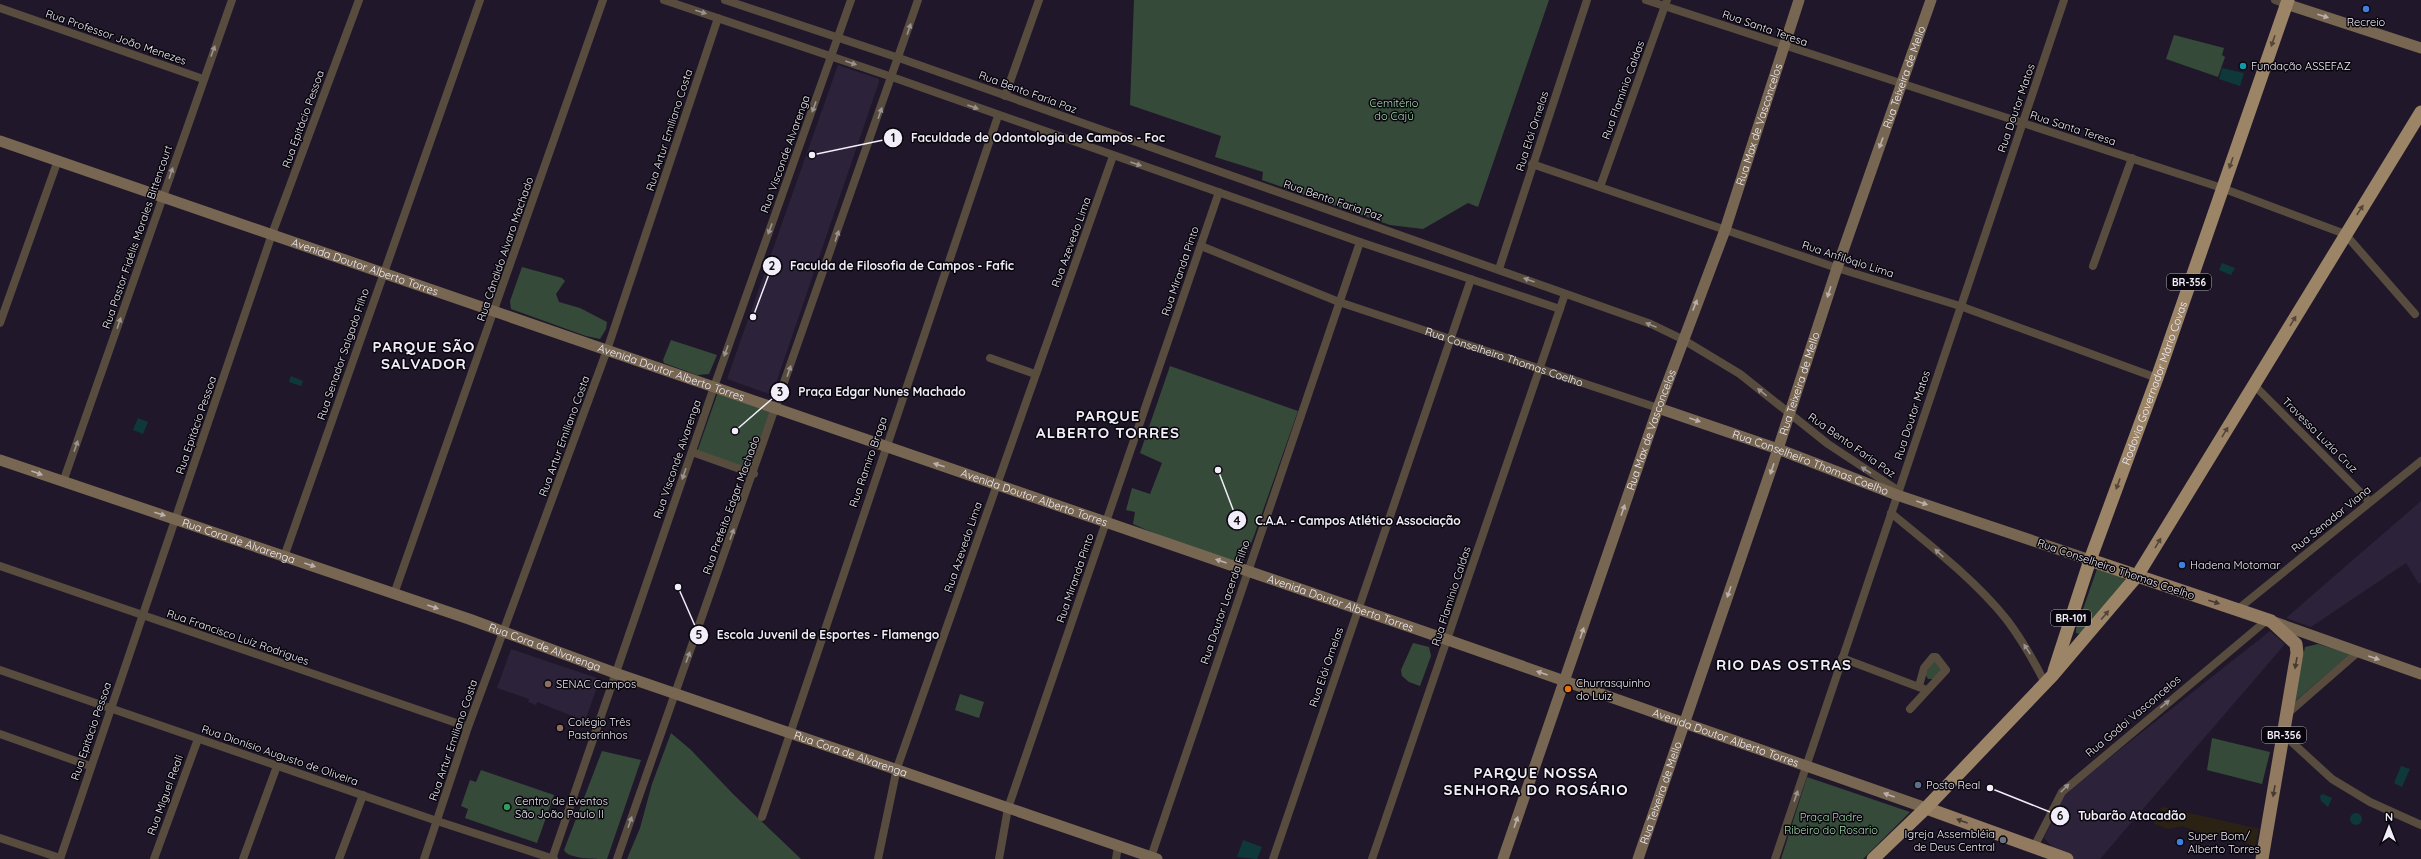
<svg xmlns="http://www.w3.org/2000/svg" width="2421" height="859" font-family="Quicksand,sans-serif">
	<style>
		.industrial { fill: #2c2213 }
		.built { fill: #2c2239 }
		.green { fill: #364a3a }
		.water { fill: #0e383a }
		.lines { fill: none; stroke-linecap: round; stroke-linejoin: round }
		.minor { stroke: #574c3e; stroke-width: 8 }
		.secondary { stroke: #776651; stroke-width: 11 }
		.primary { stroke: #917a5f; stroke-width: 13 }
		.trunk { stroke: #9c8466; stroke-width: 13 }
		.oneway { fill: #9c9492 }
		.oneway2 { fill: #bab0ad }
		.oneway3 { fill: #524539 }
		.oneway4 { fill: #463a31 }
		.shop-dot { fill: #3f7fe0; stroke: #08060c; stroke-width: 1.5 }
		.culture-dot { fill: #0f9aa8; stroke: #08060c; stroke-width: 1.5 }
		.education-dot { fill: #8d6e63; stroke: #08060c; stroke-width: 1.5 }
		.food-dot { fill: #e8710a; stroke: #08060c; stroke-width: 1.5 }
		.service-dot { fill: #5c6f8a; stroke: #08060c; stroke-width: 1.5 }
		.leisure-dot { fill: #2e9e5b; stroke: #08060c; stroke-width: 1.5 }
		.worship-dot { fill: #6b7280; stroke: #08060c; stroke-width: 1.5 }
		.labels { text-anchor: middle; stroke-width: 3; stroke-linejoin: round; paint-order: stroke }
		.shield { fill: #08060c; stroke: #aba8b2; stroke-width: 1 }
		.shield-label { font-size: 10px; font-weight: bold; fill: #f1edf9 }
		.poi-label { font-size: 11px; fill: #f1edf9; stroke: #08060c; text-anchor: start }
		.street-label { font-size: 11px; fill: #f1edf9; stroke: #08060c }
		.park-label { font-size: 11px; fill: #a4deb0; stroke: #08060c }
		.district-label { font-size: 15px; font-weight: bold; letter-spacing: 1px; fill: #f1edf9; stroke: #08060c }
		.leader { fill: none; stroke: #f1edf9; stroke-width: 1.5 }
		.callout-dot { fill: #f1edf9; stroke: #08060c; stroke-width: 1.5 }
		.mark-label { font-size: 12px; text-anchor: middle; font-weight: bold; fill: #111 }
		.callout-label { font-size: 12px; text-anchor: middle; font-weight: bold; fill: #f1edf9; stroke: #08060c; stroke-width: 3; stroke-linejoin: round; paint-order: stroke }
	</style>
	<rect width="100%" height="100%" fill="#20182a"/>
	<path class="industrial" d="M2163,807L2259,829L2255,846L2230,838L2202,833L2182,826L2168,829L2155,824L2151,820Z"/>
	<path class="built" d="M838,65L879,79V82L772,395L727,379Z
		M2421,501V582L2419,584L2406,563L2311,627L2286,618Z
		M2270,631L2285,644L2100,859H2063L2044,838L2065,793Z
		M511,649L600,679L585,721L537,702L536,705L528,702L529,699L497,688Z"/>
	<path class="green" d="M1134,0H1549L1478,207L1468,203L1423,229L1390,225L1262,180L1263,172L1215,157L1221,136L1130,105Z
		M2174,35L2224,48L2222,55L2225,57L2218,77L2166,59Z
		M522,267L562,278L565,281L556,294L559,302L580,308L607,322L606,329L600,339L586,336L511,309L510,301Z
		M671,340L717,355L709,374L697,375L664,363L663,360Z
		M1170,366L1298,411L1254,536L1245,558L1241,563C1204,551 1168,540 1133,524L1135,512L1126,510L1132,488L1150,494L1162,463L1140,453Z
		M718,392L773,410L752,470L697,452Z
		M2097,569L2122,577L2127,582L2081,634L2076,633V629Z
		M1413,643L1429,647L1431,656L1420,686L1409,682L1402,676L1401,670Z
		M2318,644L2350,654L2293,703L2305,647Z
		M1935,658L1945,669L1936,679H1928L1925,674Z
		M960,694L984,702L979,718L955,710Z
		M671,733L691,750L733,794L801,859H627L640,828L652,784Z
		M2212,738L2270,752L2262,784L2207,770Z
		M602,751L641,760L607,859C595,859 568,859 564,850Z
		M481,770L554,795L537,843L465,818L468,809L461,806L470,780L476,782Z
		M1807,777L1910,812L1863,859H1781Z"/>
	<path class="water" d="M2222,68L2244,73L2240,86L2219,79Z
		M2222,263L2235,268L2231,275L2219,270Z
		M291,376L303,381L301,386L289,382Z
		M138,418L148,422L143,434L133,430Z
		M2401,766L2410,769L2402,787L2394,783Z
		M2323,794L2332,798L2328,807L2321,801L2320,796Z
		M2350 819a6 6 0 1 1 12 0a6 6 0 1 1-12 0Z
		M1243,840L1262,847L1257,859L1237,857Z"/>
	<g class="lines">
		<g class="minor">
			<path d="M664,0L892,77L1360,242L1560,309"/>
			<path d="M725,0L899,58L1651,324L1682,339L1740,374L1828,444L1899,491"/>
			<path d="M1646,0L2222,188L2345,234L2415,314"/>
			<path d="M2275,0L2286,4"/>
			<path d="M0,8L203,79"/>
			<path d="M1005,96L1039,0"/>
			<path d="M1532,164L1837,268L1960,306L2157,378"/>
			<path d="M1600,187L1667,0"/>
			<path id="s1" d="M1201,246L1339,302L1658,408"/>
			<path d="M2093,266L2132,158"/>
			<path d="M1499,269L1587,0"/>
			<path d="M0,323L58,160"/>
			<path d="M990,358L1035,374"/>
			<path d="M2254,385L2370,502"/>
			<path d="M692,452L754,474"/>
			<path d="M63,482L232,0"/>
			<path d="M1891,513C1930,545 1976,581 2007,620C2022,640 2034,661 2045,683"/>
			<path d="M284,557L480,0"/>
			<path d="M0,566L468,727"/>
			<path d="M394,594L603,0"/>
			<path d="M2238,609L2421,461"/>
			<path d="M1842,658L1924,689"/>
			<path d="M0,670L437,821L554,859"/>
			<path d="M1910,709L1946,670L1936,657H1933L1924,668L1919,686"/>
			<path d="M2287,714L2358,652"/>
			<path d="M0,734L90,766"/>
			<path d="M2284,735L2332,779L2370,802L2421,825"/>
			<path d="M762,817L998,116"/>
			<path d="M0,838L60,858"/>
			<path d="M2034,847L2062,792L2267,620"/>
			<path d="M1151,857L1360,242"/>
			<path d="M60,859L272,234L359,0"/>
			<path d="M154,859L198,739"/>
			<path d="M243,859L277,766"/>
			<path d="M339,859L363,795"/>
			<path d="M424,859L468,727L607,350L718,18"/>
			<path d="M552,859L714,387L851,0"/>
			<path d="M617,859L918,0"/>
			<path d="M878,859L897,768L1113,156"/>
			<path d="M999,859L1008,808L1219,192"/>
			<path d="M1116,859L1118,846"/>
			<path d="M1273,859L1471,279"/>
			<path d="M1372,859L1565,294"/>
			<path d="M1775,859L2064,0"/>
		</g>
		<g class="secondary">
			<path d="M2286,4L2421,48"/>
			<path id="s2" d="M0,141L1448,640L1926,808"/>
			<path id="s3" d="M1658,408L1778,449L1897,495L2090,560"/>
			<path id="s4" d="M0,460L469,619L615,673L1157,859"/>
			<path d="M2274,622L2421,674"/>
			<path id="s5" d="M1503,859L1658,408L1725,230L1799,0"/>
			<path id="s6" d="M1638,859L1778,449L1837,268L1931,0"/>
		</g>
		<path class="primary" d="M2090,560L2271,621L2296,644L2297,653L2262,859
			M1926,808L2067,859"/>
		<g class="trunk">
			<path id="s7" d="M2054,671L2090,560L2157,378L2288,0"/>
			<path d="M1873,859L1926,808L2052,676L2137,576L2421,112"/>
		</g>
	</g>
	<defs><path id="oneway-solid" d="M-6-.8H1V-3.2L6.5 0L1 3.2V.8H-6Z"/></defs>
	<g class="oneway">
		<use href="#oneway-solid" transform="translate(701 12) rotate(18)"/>
		<use href="#oneway-solid" transform="translate(909 29) rotate(-71)"/>
		<use href="#oneway-solid" transform="translate(213 51) rotate(-70)"/>
		<use href="#oneway-solid" transform="translate(851 63) rotate(19)"/>
		<use href="#oneway-solid" transform="translate(814 107) rotate(110)"/>
		<use href="#oneway-solid" transform="translate(973 107) rotate(20)"/>
		<use href="#oneway-solid" transform="translate(880 113) rotate(-71)"/>
		<use href="#oneway-solid" transform="translate(1136 164) rotate(19)"/>
		<use href="#oneway-solid" transform="translate(171 173) rotate(-71)"/>
		<use href="#oneway-solid" transform="translate(770 229) rotate(110)"/>
		<use href="#oneway-solid" transform="translate(837 236) rotate(-71)"/>
		<use href="#oneway-solid" transform="translate(1529 280) rotate(-160)"/>
		<use href="#oneway-solid" transform="translate(119 323) rotate(-71)"/>
		<use href="#oneway-solid" transform="translate(1651 325) rotate(-158)"/>
		<use href="#oneway-solid" transform="translate(726 351) rotate(110)"/>
		<use href="#oneway-solid" transform="translate(789 371) rotate(-71)"/>
		<use href="#oneway-solid" transform="translate(1762 392) rotate(-141)"/>
		<use href="#oneway-solid" transform="translate(76 446) rotate(-71)"/>
		<use href="#oneway-solid" transform="translate(1866 470) rotate(-147)"/>
		<use href="#oneway-solid" transform="translate(684 474) rotate(109)"/>
		<use href="#oneway-solid" transform="translate(732 534) rotate(-70)"/>
		<use href="#oneway-solid" transform="translate(1939 553) rotate(-137)"/>
		<use href="#oneway-solid" transform="translate(2027 649) rotate(-123)"/>
		<use href="#oneway-solid" transform="translate(688 657) rotate(-70)"/>
		<use href="#oneway-solid" transform="translate(2165 704) rotate(-40)"/>
		<use href="#oneway-solid" transform="translate(2065 788) rotate(-45)"/>
		<use href="#oneway-solid" transform="translate(1796 796) rotate(-71)"/>
		<use href="#oneway-solid" transform="translate(630 822) rotate(-71)"/>
	</g>
	<g class="oneway2">
		<use href="#oneway-solid" transform="translate(2323 16) rotate(18)"/>
		<use href="#oneway-solid" transform="translate(1881 143) rotate(110)"/>
		<use href="#oneway-solid" transform="translate(1829 292) rotate(108)"/>
		<use href="#oneway-solid" transform="translate(1695 305) rotate(-69)"/>
		<use href="#oneway-solid" transform="translate(1695 420) rotate(19)"/>
		<use href="#oneway-solid" transform="translate(939 465) rotate(-162)"/>
		<use href="#oneway-solid" transform="translate(1772 469) rotate(109)"/>
		<use href="#oneway-solid" transform="translate(37 473) rotate(20)"/>
		<use href="#oneway-solid" transform="translate(1922 503) rotate(19)"/>
		<use href="#oneway-solid" transform="translate(1623 510) rotate(-71)"/>
		<use href="#oneway-solid" transform="translate(160 514) rotate(18)"/>
		<use href="#oneway-solid" transform="translate(1221 561) rotate(-161)"/>
		<use href="#oneway-solid" transform="translate(310 565) rotate(19)"/>
		<use href="#oneway-solid" transform="translate(1729 592) rotate(109)"/>
		<use href="#oneway-solid" transform="translate(433 607) rotate(19)"/>
		<use href="#oneway-solid" transform="translate(1582 633) rotate(-71)"/>
		<use href="#oneway-solid" transform="translate(2374 658) rotate(19)"/>
		<use href="#oneway-solid" transform="translate(1542 673) rotate(-161)"/>
		<use href="#oneway-solid" transform="translate(1889 795) rotate(-160)"/>
		<use href="#oneway-solid" transform="translate(1516 822) rotate(-71)"/>
	</g>
	<g class="oneway3">
		<use href="#oneway-solid" transform="translate(2273 41) rotate(109)"/>
		<use href="#oneway-solid" transform="translate(2231 163) rotate(109)"/>
		<use href="#oneway-solid" transform="translate(2360 210) rotate(-57)"/>
		<use href="#oneway-solid" transform="translate(2293 321) rotate(-59)"/>
		<use href="#oneway-solid" transform="translate(2225 432) rotate(-59)"/>
		<use href="#oneway-solid" transform="translate(2118 484) rotate(110)"/>
		<use href="#oneway-solid" transform="translate(2158 543) rotate(-59)"/>
		<use href="#oneway-solid" transform="translate(2105 615) rotate(-50)"/>
	</g>
	<g class="oneway4">
		<use href="#oneway-solid" transform="translate(2214 602) rotate(18)"/>
		<use href="#oneway-solid" transform="translate(2296 663) rotate(100)"/>
		<use href="#oneway-solid" transform="translate(2274 791) rotate(100)"/>
		<use href="#oneway-solid" transform="translate(1962 821) rotate(-160)"/>
	</g>
	<g class="shop-dot">
		<circle cx="2366" cy="9" r="4"/>
		<circle cx="2182" cy="565" r="4"/>
		<circle cx="2180" cy="842" r="4"/>
	</g>
	<circle class="culture-dot" cx="2243" cy="66" r="4"/>
	<g class="education-dot">
		<circle cx="548" cy="684" r="4"/>
		<circle cx="560" cy="728" r="4"/>
	</g>
	<circle class="food-dot" cx="1568" cy="689" r="4"/>
	<circle class="service-dot" cx="1918" cy="785" r="4"/>
	<circle class="leisure-dot" cx="507" cy="807" r="4"/>
	<circle class="worship-dot" cx="2003" cy="840" r="4"/>
	<g class="labels">
		<g class="shield">
			<rect x="2167" y="274" width="44" height="16" rx="3"/>
			<rect x="2051" y="610" width="40" height="16" rx="3"/>
			<rect x="2262" y="727" width="44" height="16" rx="3"/>
		</g>
		<g class="shield-label">
			<text x="2189" y="286">BR-356</text>
			<text x="2071" y="622">BR-101</text>
			<text x="2284" y="739">BR-356</text>
		</g>
		<g class="poi-label">
			<text x="2366" y="26" text-anchor="middle">Recreio</text>
			<text x="2251" y="70">Fundação ASSEFAZ</text>
			<text x="2190" y="569">Hadena Motomar</text>
			<text x="1576" y="687">Churrasquinho<tspan x="1576" dy="13">do Luiz</tspan></text>
			<text x="556" y="688">SENAC Campos</text>
			<text x="568" y="726">Colégio Três<tspan x="568" dy="13">Pastorinhos</tspan></text>
			<text x="1926" y="789">Posto Real</text>
			<text x="515" y="805">Centro de Eventos<tspan x="515" dy="13">São João Paulo II</tspan></text>
			<text x="1995" y="838" text-anchor="end">Igreja Assembléia<tspan x="1995" dy="13">de Deus Central</tspan></text>
			<text x="2188" y="840">Super Bom/<tspan x="2188" dy="13">Alberto Torres</tspan></text>
		</g>
		<g class="street-label">
			<text transform="translate(1765 28) rotate(19)" y="4">Rua Santa Teresa</text>
			<text transform="translate(116 37) rotate(19)" y="4">Rua Professor João Menezes</text>
			<text dy="4" stroke="none"><textPath href="#s6" startOffset="826">Rua Teixeira de Mello</textPath></text>
			<text transform="translate(1623 90) rotate(-70)" y="4">Rua Flamínio Caldas</text>
			<text transform="translate(1028 92) rotate(20)" y="4">Rua Bento Faria Paz</text>
			<text transform="translate(2016 108) rotate(-71)" y="4">Rua Doutor Matos</text>
			<text transform="translate(303 119) rotate(-70)" y="4">Rua Epitácio Pessoa</text>
			<text dy="4" stroke="none"><textPath href="#s5" startOffset="778">Rua Max de Vasconcelos</textPath></text>
			<text transform="translate(2073 128) rotate(18)" y="4">Rua Santa Teresa</text>
			<text transform="translate(669 130) rotate(-72)" y="4">Rua Artur Emiliano Costa</text>
			<text transform="translate(1532 131) rotate(-72)" y="4">Rua Elói Ornelas</text>
			<text transform="translate(785 154) rotate(-70)" y="4">Rua Visconde Alvarenga</text>
			<text transform="translate(1333 200) rotate(19)" y="4">Rua Bento Faria Paz</text>
			<text transform="translate(137 237) rotate(-71)" y="4">Rua Pastor Fidélis Morales Bittencourt</text>
			<text transform="translate(1071 242) rotate(-70)" y="4">Rua Azevedo Lima</text>
			<text transform="translate(505 249) rotate(-71)" y="4">Rua Cândido Alvaro Machado</text>
			<text transform="translate(1848 259) rotate(18)" y="4">Rua Anfilóqio Lima</text>
			<text dy="4" stroke="none"><textPath href="#s2" startOffset="386">Avenida Doutor Alberto Torres</textPath></text>
			<text transform="translate(1180 271) rotate(-71)" y="4">Rua Miranda Pinto</text>
			<text transform="translate(343 354) rotate(-71)" y="4">Rua Senador Salgado Filho</text>
			<text dy="4" stroke="none"><textPath href="#s1" startOffset="323">Rua Conselheiro Thomas Coelho</textPath></text>
			<text dy="4" stroke="none"><textPath href="#s2" startOffset="710">Avenida Doutor Alberto Torres</textPath></text>
			<text dy="4" stroke="none"><textPath href="#s7" startOffset="305">Rodovia Governador Mário Covas</textPath></text>
			<text dy="4" stroke="none"><textPath href="#s6" startOffset="502">Rua Teixeira de Mello</textPath></text>
			<text transform="translate(1912 415) rotate(-72)" y="4">Rua Doutor Matos</text>
			<text transform="translate(196 425) rotate(-71)" y="4">Rua Epitácio Pessoa</text>
			<text dy="4" stroke="none"><textPath href="#s5" startOffset="454">Rua Max de Vasconcelos</textPath></text>
			<text transform="translate(2320 435) rotate(45)" y="4">Travessa Luzia Cruz</text>
			<text transform="translate(564 436) rotate(-70)" y="4">Rua Artur Emiliano Costa</text>
			<text transform="translate(1852 445) rotate(35)" y="4">Rua Bento Faria Paz</text>
			<text transform="translate(677 459) rotate(-71)" y="4">Rua Visconde Alvarenga</text>
			<text transform="translate(868 462) rotate(-71)" y="4">Rua Ramiro Braga</text>
			<text dy="4" stroke="none"><textPath href="#s3" startOffset="162">Rua Conselheiro Thomas Coelho</textPath></text>
			<text dy="4" stroke="none"><textPath href="#s2" startOffset="1094">Avenida Doutor Alberto Torres</textPath></text>
			<text transform="translate(731 505) rotate(-70)" y="4">Rua Prefeito Edgar Machado</text>
			<text transform="translate(2331 519) rotate(-39)" y="4">Rua Senador Viana</text>
			<text dy="4" stroke="none"><textPath href="#s4" startOffset="252">Rua Cora de Alvarenga</textPath></text>
			<text transform="translate(963 547) rotate(-71)" y="4">Rua Azevedo Lima</text>
			<text transform="translate(2116 569) rotate(19)" y="4">Rua Conselheiro Thomas Coelho</text>
			<text transform="translate(1075 578) rotate(-71)" y="4">Rua Miranda Pinto</text>
			<text transform="translate(1451 596) rotate(-72)" y="4">Rua Flamínio Caldas</text>
			<text transform="translate(1225 602) rotate(-71)" y="4">Rua Doutor Lacerda Filho</text>
			<text dy="4" stroke="none"><textPath href="#s2" startOffset="1418">Avenida Doutor Alberto Torres</textPath></text>
			<text transform="translate(238 637) rotate(19)" y="4">Rua Francisco Luíz Rodrigues</text>
			<text dy="4" stroke="none"><textPath href="#s4" startOffset="576">Rua Cora de Alvarenga</textPath></text>
			<text transform="translate(1326 667) rotate(-71)" y="4">Rua Elói Ornelas</text>
			<text transform="translate(2133 716) rotate(-40)" y="4">Rua Godoi Vasconcelos</text>
			<text transform="translate(91 731) rotate(-71)" y="4">Rua Epitácio Pessoa</text>
			<text dy="4" stroke="none"><textPath href="#s2" startOffset="1826">Avenida Doutor Alberto Torres</textPath></text>
			<text transform="translate(453 740) rotate(-71)" y="4">Rua Artur Emiliano Costa</text>
			<text dy="4" stroke="none"><textPath href="#s4" startOffset="900">Rua Cora de Alvarenga</textPath></text>
			<text transform="translate(280 755) rotate(19)" y="4">Rua Dionísio Augusto de Oliveira</text>
			<text dy="4" stroke="none"><textPath href="#s6" startOffset="70">Rua Teixeira de Mello</textPath></text>
			<text transform="translate(165 795) rotate(-70)" y="4">Rua Miguel Reali</text>
		</g>
		<g class="park-label">
			<text x="1394" y="107">Cemitério<tspan x="1394" dy="13">do Cajú</tspan></text>
			<text x="1831" y="821">Praça Padre<tspan x="1831" dy="13">Ribeiro do Rosario</tspan></text>
		</g>
		<g class="district-label">
			<text x="424" y="352">PARQUE SÃO<tspan x="424" dy="17">SALVADOR</tspan></text>
			<text x="1108" y="421">PARQUE<tspan x="1108" dy="17">ALBERTO TORRES</tspan></text>
			<text x="1784" y="670">RIO DAS OSTRAS</text>
			<text x="1536" y="778">PARQUE NOSSA<tspan x="1536" dy="17">SENHORA DO ROSÁRIO</tspan></text>
		</g>
	</g>
	<path class="leader" d="M812 155L893 138M753 317L772 266M735 431L780 392M1218 470L1237 520M678 587L699 635M1990 788L2060 816"/>
	<g class="callout-dot">
		<circle cx="812" cy="155" r="4"/>
		<circle cx="753" cy="317" r="4"/>
		<circle cx="735" cy="431" r="4"/>
		<circle cx="1218" cy="470" r="4"/>
		<circle cx="678" cy="587" r="4"/>
		<circle cx="1990" cy="788" r="4"/>
		<circle cx="893" cy="138" r="10"/>
		<circle cx="772" cy="266" r="10"/>
		<circle cx="780" cy="392" r="10"/>
		<circle cx="1237" cy="520" r="10"/>
		<circle cx="699" cy="635" r="10"/>
		<circle cx="2060" cy="816" r="10"/>
	</g>
	<g class="mark-label">
		<text x="893" y="142">1</text>
		<text x="772" y="270">2</text>
		<text x="780" y="396">3</text>
		<text x="1237" y="525">4</text>
		<text x="699" y="639">5</text>
		<text x="2060" y="820">6</text>
	</g>
	<g class="callout-label">
		<text x="1038" y="142">Faculdade de Odontologia de Campos - Foc</text>
		<text x="902" y="270">Faculda de Filosofia de Campos - Fafic</text>
		<text x="882" y="396">Praça Edgar Nunes Machado</text>
		<text x="1358" y="525">C.A.A. - Campos Atlético Associação</text>
		<text x="828" y="639">Escola Juvenil de Esportes - Flamengo</text>
		<text x="2132" y="820">Tubarão Atacadão</text>
	</g>
	<g transform="translate(2389 827)" stroke="#08060c" stroke-width="3" paint-order="stroke">
	<path d="M0-3L7 15L0 10L-7 15Z" fill="#f1edf9"/>
	<text y="-6" font-size="11" font-weight="bold" text-anchor="middle" fill="#f1edf9">N</text>
	</g>
</svg>
